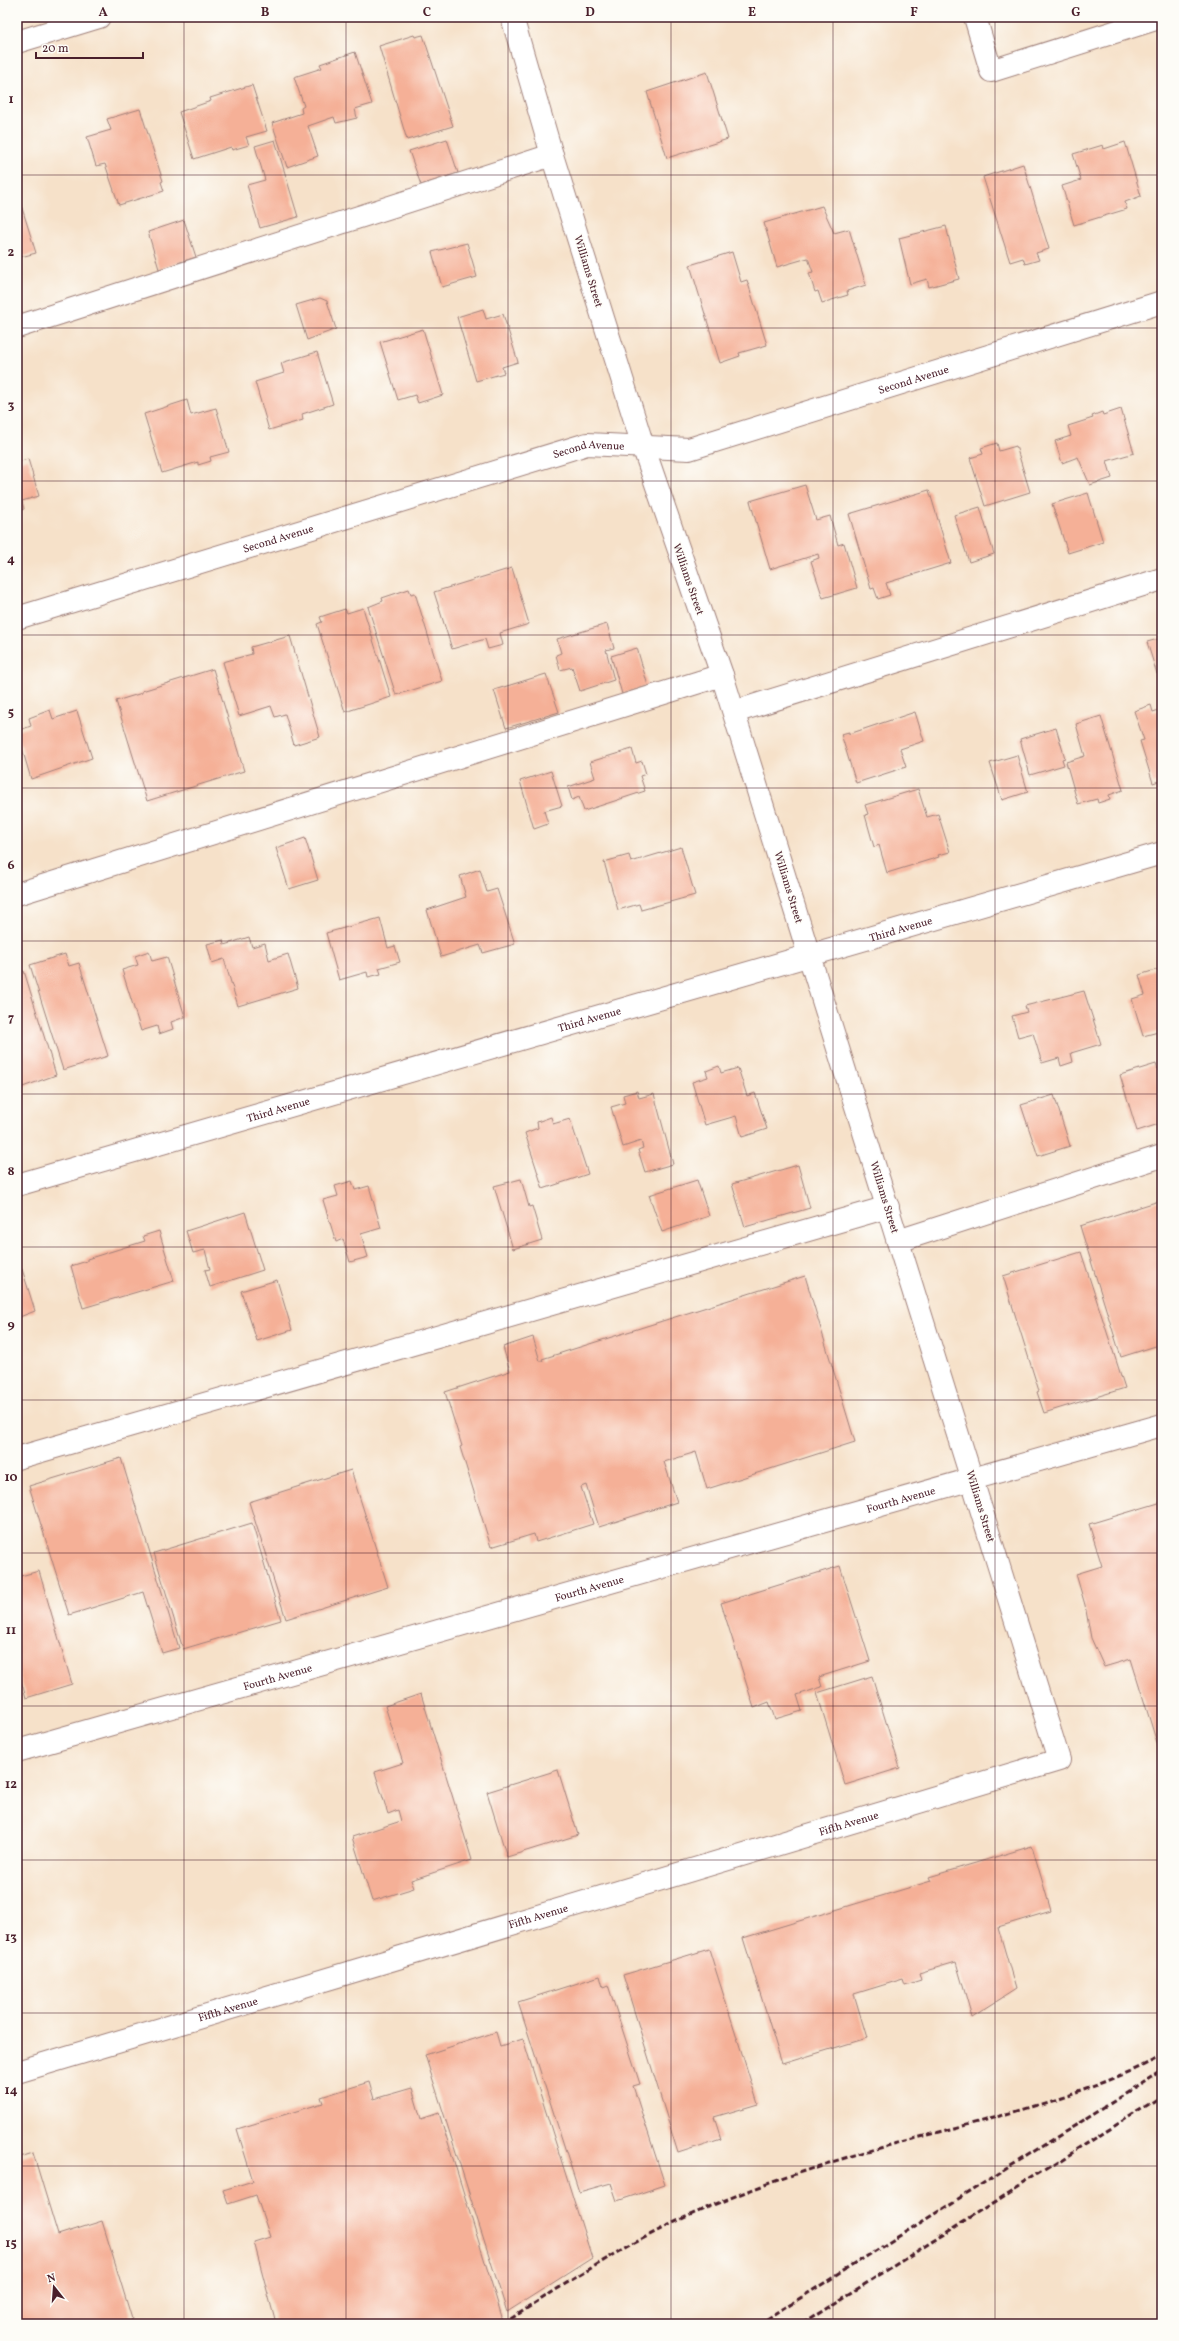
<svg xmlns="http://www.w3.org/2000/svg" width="1179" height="2341" font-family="Vollkorn,serif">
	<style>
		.building { fill: #f5b097 }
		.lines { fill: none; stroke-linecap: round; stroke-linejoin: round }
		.minor-casing { stroke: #a0807a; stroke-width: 24 }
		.minor { stroke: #fff; stroke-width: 22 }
		.rail { stroke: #4a1f2b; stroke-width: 3; stroke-dasharray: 6 3; stroke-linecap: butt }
		.grid { fill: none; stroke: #4a1f2b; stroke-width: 1; stroke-opacity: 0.55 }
		.labels { text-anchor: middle; stroke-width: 3; stroke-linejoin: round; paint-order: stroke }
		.street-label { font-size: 11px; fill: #4a1f2b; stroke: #fdfcf7 }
		.neatline { fill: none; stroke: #4a1f2b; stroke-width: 1.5 }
		.grid-label { font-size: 13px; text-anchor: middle; font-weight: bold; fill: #4a1f2b }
	</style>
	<rect width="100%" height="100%" fill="#fdfcf7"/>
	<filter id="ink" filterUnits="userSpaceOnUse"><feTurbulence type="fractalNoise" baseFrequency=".025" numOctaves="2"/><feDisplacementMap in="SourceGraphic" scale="8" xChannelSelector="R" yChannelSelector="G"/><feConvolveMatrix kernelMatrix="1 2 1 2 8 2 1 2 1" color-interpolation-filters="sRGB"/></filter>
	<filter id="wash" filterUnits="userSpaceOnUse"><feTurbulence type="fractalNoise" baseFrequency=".012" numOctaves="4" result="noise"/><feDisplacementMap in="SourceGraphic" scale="16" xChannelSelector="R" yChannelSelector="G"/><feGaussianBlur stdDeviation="0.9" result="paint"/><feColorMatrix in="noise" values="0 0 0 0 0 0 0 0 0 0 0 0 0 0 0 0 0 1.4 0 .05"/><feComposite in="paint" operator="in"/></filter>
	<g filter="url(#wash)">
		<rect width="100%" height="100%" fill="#f6e1c9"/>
		<g id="blocks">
			<path class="building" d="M414,35L415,37L423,35L453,126L407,140L379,46Z
				M355,52L372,104L355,109L357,118L336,123L334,117L308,126L318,156L287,167L272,123L302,113L301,108L304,106L294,77L322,68L320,64Z
				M707,72L728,139L667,158L647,92Z
				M252,85L267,131L246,137L249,145L232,150L231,147L194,159L179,112L211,101L210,98Z
				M140,109L163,181L161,182L164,191L119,205L105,164L96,166L87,137L111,130L107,119Z
				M447,139L458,173L421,185L409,151Z
				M275,140L298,217L260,228L247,185L265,180L255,146Z
				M1125,142L1141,196L1125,202L1127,209L1074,225L1062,186L1081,180L1073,154L1103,145L1104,149Z
				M1023,164L1049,249L1036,253L1039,260L1025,264L1023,258L1010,262L983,177Z
				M17,192L36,253L17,258Z
				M822,206L834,233L849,229L866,285L847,291L848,295L822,303L818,291L815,292L809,273L813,272L808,258L777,267L764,223Z
				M184,220L196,257L159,269L148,232Z
				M946,226L959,279L929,287L927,279L910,284L899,238Z
				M467,243L477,277L442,287L432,252Z
				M732,252L741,282L747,280L767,345L739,353L740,356L720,363L690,265Z
				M320,298L327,301L336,329L307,340L296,305Z
				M483,309L486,319L503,314L518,362L502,367L504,373L476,381L457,317Z
				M423,329L443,395L418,403L415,395L398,400L380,342Z
				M317,352L333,404L302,414L303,420L269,430L255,382L284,373L281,363Z
				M187,400L191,415L216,408L229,452L210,457L211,461L198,465V462L162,473L144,414Z
				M1121,409L1134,453L1107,461L1112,478L1090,485L1078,457L1062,463L1055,441L1071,436L1068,426L1093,418L1092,416L1102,412L1103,415Z
				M997,443L999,451L1016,446L1030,492L985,506L970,458L983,454L981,448Z
				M28,459L39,496L22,501L24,509L17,512V462Z
				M805,485L816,520L830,516L838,545L844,543L857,588L823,598L811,561L819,558L818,554L770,569L750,501Z
				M929,490L951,563L886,583L890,595L878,599L874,588L871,589L849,514Z
				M1088,493L1103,542L1068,553L1052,504Z
				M980,507L994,554L969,562L954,515Z
				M512,568L529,624L500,633L503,645L488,649L485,639L452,649L434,592Z
				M409,589L411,594L415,593L442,681L396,695L368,607L383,601L382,598Z
				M363,608L391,697L345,712L317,624L322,622L320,617L345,609L347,613Z
				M607,624L614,648L606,650L614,680L580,691L572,667L560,670L556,655L561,653L557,639Z
				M290,636L320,737L294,745L285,714L275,717L271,706L239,716L223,662L252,654L251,647Z
				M1162,638V673L1157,674L1147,642Z
				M637,648L648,686L622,694L611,656Z
				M213,669L244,771L147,801L116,701L142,693V691Z
				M546,674L559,712L506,728L494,690Z
				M1151,705L1153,712L1162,709V780L1153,783L1140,741L1144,740L1134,711Z
				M50,710L53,719L77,711L92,758L31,779L17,731L31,726L29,718Z
				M915,712L924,741L900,749L906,767L856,783L841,734L849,732V734Z
				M1101,716L1123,790L1109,795L1110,799L1098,803L1097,799L1078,804L1066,762L1085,756L1076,724Z
				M1056,728L1065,758L1062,759L1064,765L1030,775L1020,739Z
				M632,749L636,763L642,761L646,774L640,776L645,791L584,811L579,797L572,800L568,787L595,778L590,762Z
				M1017,755L1028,792L1002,800L990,763Z
				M551,771L562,806L544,811L548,824L534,829L520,781Z
				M918,789L927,817L938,814L950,852L938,855L939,857L887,873L879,845L874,847L865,815L868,814L865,805Z
				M305,838L318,880L289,889L276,848Z
				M681,847L695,895L641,910L639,904L618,910L604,862L629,855L631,862Z
				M480,869L487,892L497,889L515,944L483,953L480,945L441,957L427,910L466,897L460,876Z
				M380,918L388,948L395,946L400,962L379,968L381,974L368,977L367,972L339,980L326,933Z
				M249,937L252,947L265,943L269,960L288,954L298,988L238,1006L224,959L212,963L207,944L223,940L224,945Z
				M149,951L152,961L167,957L185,1017L171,1022L173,1029L159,1034L157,1026L141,1031L122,970L138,965L135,956Z
				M65,954L69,966L79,963L108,1056L63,1070L30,965Z
				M1162,968V1031L1143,1036L1132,999L1145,995L1139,975Z
				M24,971L56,1075L17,1089V973Z
				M1084,991L1101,1044L1071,1053L1073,1062L1061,1066L1059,1058L1042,1063L1033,1033L1018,1037L1012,1016L1027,1012L1025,1006Z
				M1156,1064L1162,1084V1123L1137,1131L1120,1075Z
				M719,1066L721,1073L738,1068L747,1096L755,1093L767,1129L742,1137L736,1116L705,1125L692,1082L708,1077L706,1071Z
				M637,1091L639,1098L654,1094L673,1164L645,1172L638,1150L643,1148L641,1141L623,1147L611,1107L625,1103L623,1095Z
				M1054,1095L1070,1146L1038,1156L1021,1105Z
				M551,1117L553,1124L570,1119L588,1174L543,1189L525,1133L538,1128L537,1122Z
				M798,1165L810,1208L745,1227L732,1184Z
				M521,1179L529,1207L532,1206L542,1240L513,1249L494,1186Z
				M697,1180L709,1216L662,1232L649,1195Z
				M352,1181L355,1190L369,1186L381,1228L361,1234L368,1257L350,1262L343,1239L336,1242L323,1200L338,1196L335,1186Z
				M1162,1200V1344L1121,1357L1080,1226Z
				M245,1212L263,1270L210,1287L205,1270L210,1269L205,1250L193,1253L186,1231Z
				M159,1231L174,1281L83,1308L71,1266L87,1261V1259L145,1241L143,1236Z
				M1081,1252L1125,1388L1044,1413L1037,1392L1039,1391L1003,1276Z
				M22,1269L35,1311L17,1318V1270Z
				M805,1276L855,1442L707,1489L696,1452L664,1462L677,1502L599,1527L586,1485L581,1487L593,1524L536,1542L534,1534L491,1547L460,1447L462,1446L445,1392L510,1371L503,1347L533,1337L540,1361H543L542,1359Z
				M277,1280L292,1330L257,1341L241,1291Z
				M121,1458L179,1648L162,1653L143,1592L69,1615L29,1486Z
				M351,1470L388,1587L286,1619L249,1502Z
				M1162,1502V1759L1131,1659L1104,1667L1091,1638L1085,1605L1076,1574L1102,1566L1089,1524Z
				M252,1523L281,1620L183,1649L154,1553Z
				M840,1566L870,1661L819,1677L822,1687L797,1695L802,1711L775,1719L769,1702L754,1708L721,1603Z
				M39,1571L72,1684L26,1698L17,1666V1577Z
				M872,1676L900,1768L845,1785L817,1693Z
				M421,1694L472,1860L411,1880L414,1888L372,1901L352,1837L401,1821L398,1810L388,1814L375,1772L403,1763L385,1706Z
				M558,1770L578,1835L507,1857L487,1792Z
				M1032,1846L1051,1911L998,1927L1016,1989L972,2017L956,1962L919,1973L921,1980L905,1985L903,1979L854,1994L867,2038L782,2064L743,1938L931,1881L929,1877Z
				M709,1949L758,2104L714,2117L721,2139L678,2153L623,1975Z
				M600,1976L603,1987L608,1985L640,2084L633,2086L665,2185L617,2201L611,2183L579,2192L518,2002Z
				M496,2032L500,2046L523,2039L592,2258L507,2312L425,2055Z
				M369,2082L374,2099L412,2088L421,2119L439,2113L502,2317L491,2324H276L254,2242L270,2237L256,2195L228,2204L223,2190L253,2181L237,2129L323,2103L321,2097Z
				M33,2153L58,2235L102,2221L132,2319L130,2320L131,2324H17V2158Z"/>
		</g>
	</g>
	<g filter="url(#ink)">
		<use href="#blocks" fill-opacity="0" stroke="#a0807a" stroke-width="1"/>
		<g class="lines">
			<defs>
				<g id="minor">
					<path d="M975,17L991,71L1162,17"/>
					<path d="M17,42L99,17"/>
					<path d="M17,327L552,155"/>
					<path id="s1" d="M17,618L587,444L689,449L1162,302"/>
					<path d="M734,712L1162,579"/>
					<path d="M17,894L722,675"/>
					<path id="s2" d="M17,1185L1162,853"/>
					<path d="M898,1241L1162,1156"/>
					<path d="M17,1458L888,1207"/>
					<path id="s3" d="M17,1751L1162,1425"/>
					<path id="s4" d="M17,2072L1059,1760L722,675L643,446L552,155L512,17"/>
				</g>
			</defs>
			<use href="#minor" class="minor-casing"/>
			<use href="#minor" class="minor"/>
			<path class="rail" d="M503,2324C558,2288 614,2252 673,2223C732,2195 803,2170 865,2152C966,2123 1068,2105 1162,2056
				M759,2324L1162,2071
				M802,2324L1162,2096"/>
		</g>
	</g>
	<path class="grid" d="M184,17V2324M346,17V2324M508,17V2324M671,17V2324M833,17V2324M995,17V2324M17,175H1162M17,328H1162M17,481H1162M17,635H1162M17,788H1162M17,941H1162M17,1094H1162M17,1247H1162M17,1400H1162M17,1553H1162M17,1706H1162M17,1860H1162M17,2013H1162M17,2166H1162"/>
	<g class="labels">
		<g class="street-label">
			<text transform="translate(589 271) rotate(73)" y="4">Williams Street</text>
			<text dy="4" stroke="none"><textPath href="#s1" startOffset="933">Second Avenue</textPath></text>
			<text dy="4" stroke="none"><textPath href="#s1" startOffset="597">Second Avenue</textPath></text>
			<text dy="4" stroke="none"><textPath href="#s1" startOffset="273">Second Avenue</textPath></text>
			<text transform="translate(689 579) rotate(71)" y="4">Williams Street</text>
			<text transform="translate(789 887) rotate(73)" y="4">Williams Street</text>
			<text dy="4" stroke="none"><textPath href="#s2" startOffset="920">Third Avenue</textPath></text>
			<text dy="4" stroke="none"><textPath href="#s2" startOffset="596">Third Avenue</textPath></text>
			<text dy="4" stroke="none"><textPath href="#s2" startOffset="272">Third Avenue</textPath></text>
			<text transform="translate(885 1197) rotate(73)" y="4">Williams Street</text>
			<text dy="4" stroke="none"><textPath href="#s3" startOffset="919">Fourth Avenue</textPath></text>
			<text transform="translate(981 1506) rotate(73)" y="4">Williams Street</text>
			<text dy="4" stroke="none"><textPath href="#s3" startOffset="595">Fourth Avenue</textPath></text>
			<text dy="4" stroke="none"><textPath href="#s3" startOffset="271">Fourth Avenue</textPath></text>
			<text dy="4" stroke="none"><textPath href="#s4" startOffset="868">Fifth Avenue</textPath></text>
			<text dy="4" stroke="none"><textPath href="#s4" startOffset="544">Fifth Avenue</textPath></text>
			<text dy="4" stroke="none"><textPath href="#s4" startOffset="220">Fifth Avenue</textPath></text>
		</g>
	</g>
	<rect width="1179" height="2341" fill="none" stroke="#fdfcf7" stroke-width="44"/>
	<g transform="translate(54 2287) rotate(343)" stroke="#fdfcf7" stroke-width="3" paint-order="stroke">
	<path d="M0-3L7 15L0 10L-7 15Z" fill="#4a1f2b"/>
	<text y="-6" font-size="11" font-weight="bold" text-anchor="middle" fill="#4a1f2b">N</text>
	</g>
	<path d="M36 52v6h107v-6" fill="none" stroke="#4a1f2b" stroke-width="2"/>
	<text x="42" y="52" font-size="12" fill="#4a1f2b" stroke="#fdfcf7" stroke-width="3" paint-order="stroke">20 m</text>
	<rect x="22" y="22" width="1135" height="2297" class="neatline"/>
	<g class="grid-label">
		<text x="103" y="16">A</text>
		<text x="265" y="16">B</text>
		<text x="427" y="16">C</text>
		<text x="590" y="16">D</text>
		<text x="752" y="16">E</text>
		<text x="914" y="16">F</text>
		<text x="1076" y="16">G</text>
		<text x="11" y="103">1</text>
		<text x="11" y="256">2</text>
		<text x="11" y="409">3</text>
		<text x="11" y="563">4</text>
		<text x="11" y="716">5</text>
		<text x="11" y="869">6</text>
		<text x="11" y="1022">7</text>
		<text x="11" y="1175">8</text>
		<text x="11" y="1328">9</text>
		<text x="11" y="1481">10</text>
		<text x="11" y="1634">11</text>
		<text x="11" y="1788">12</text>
		<text x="11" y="1941">13</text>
		<text x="11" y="2094">14</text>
		<text x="11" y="2247">15</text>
	</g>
</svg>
